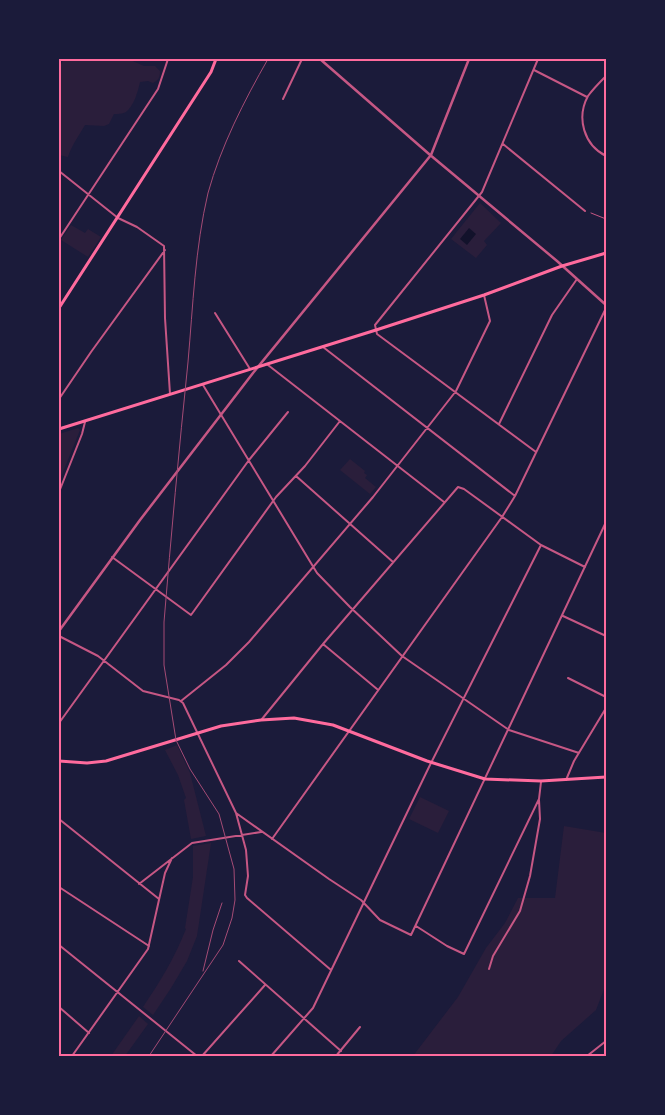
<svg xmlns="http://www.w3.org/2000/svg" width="665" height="1115" font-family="'Roboto Condensed',sans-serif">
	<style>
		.green { fill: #2a1e3b }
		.water { fill: #12122b }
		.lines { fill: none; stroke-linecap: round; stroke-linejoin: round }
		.service { stroke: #c65784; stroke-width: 1 }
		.minor { stroke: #c65784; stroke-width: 2 }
		.tertiary { stroke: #c65784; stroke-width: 2.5 }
		.secondary { stroke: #ff6b9d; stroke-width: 3 }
		.primary { stroke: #ff6b9d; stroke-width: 3 }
		.rail { stroke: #a44b75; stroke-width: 1 }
		.neatline { fill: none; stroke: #ff6b9d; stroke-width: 2 }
	</style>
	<rect width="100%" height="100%" fill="#1b1b3a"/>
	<path class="green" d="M64,59H128L144,66H155L160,71C160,77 159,80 153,83L148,81L140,82C138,91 134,106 126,112C122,114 118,114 114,114L109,124L104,126L85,125C79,136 71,146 68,157L59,155V68Z
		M480,203L501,223L484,241L487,245L476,258L451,239Z
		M71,225L85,233L88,229L101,237L88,257L61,240Z
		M78,428L80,430L59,482V434Z
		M350,459L365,471L364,473L367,475L365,478L376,487L370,494L340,470Z
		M177,745L190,773L206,836L191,839L184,800L186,798L178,775L165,750Z
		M420,797L449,811L438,833L409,819Z
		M564,826L606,833V984L596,1010L561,1041L551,1056H413L458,997L486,948L505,923L518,898H555Z
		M211,843L197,936L187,961L171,988L153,1015L143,1007C160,982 175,957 186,929L185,928L193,877V846Z
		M139,1016L148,1024L125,1056H111Z"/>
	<path class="water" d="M469,228L476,234L467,245L460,239Z"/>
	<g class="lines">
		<path class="service" d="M591,213L606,219"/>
		<path class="minor" d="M534,70L587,97
			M606,76C600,82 593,89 588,96C576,118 584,145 606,156
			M283,99L302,59
			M503,144L585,211
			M59,171L118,218L137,227L164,246L165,318L170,394
			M59,239L158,89L168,59
			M215,313L250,369
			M323,347L515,496
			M268,365L444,502
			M203,385L317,573L350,607L402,656L509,730L579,753
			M59,399L91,352L165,250
			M499,424L552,315L577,279
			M536,452L377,334L375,325L482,192L538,59
			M296,476L393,562
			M59,492L82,434L85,422
			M112,557L191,615L276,497L305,466L340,421
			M563,616L606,636
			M59,636L98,656L143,691L179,700L183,703L236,813L246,850L248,876L245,895L247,898L331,970
			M323,644L377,689
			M568,678L606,697
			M181,701L226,665L249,642L373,497L456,391L490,321L484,295
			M262,719L323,644L458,487L464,489L541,545L585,567
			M59,723L249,460L288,412
			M566,780L574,761L606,708
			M236,813L329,879L361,900L380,920L411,935L606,522
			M59,819L159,899
			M272,839L502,517L515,496L606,308
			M139,884L192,843L261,832
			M59,887L149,946
			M416,926L447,946L464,954L539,799L541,782
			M59,945L197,1056
			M239,961L341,1051
			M489,969L493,956L520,911L530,876L540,819L539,800
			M59,1007L89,1033
			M72,1056L148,949L165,873L172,858
			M202,1056L265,985
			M271,1056L313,1008L429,767L541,545
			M336,1056L360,1027
			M587,1056L606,1041"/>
		<path class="tertiary" d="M320,59L429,154L557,261L606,305
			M59,631L140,520L253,373L431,155L469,59"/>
		<path class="secondary" d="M59,761L87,763L106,761L221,726L261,720L294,718L333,725L427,761L485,779L541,781L606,777"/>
		<path class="primary" d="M59,308L211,72L216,59
			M59,429L376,330L484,295L562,266L606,253"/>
		<path class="rail" d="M203,971L213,930L222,903
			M149,1056L223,945L232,918L235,900L234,869L219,814L190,769L176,740L164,665V622C171,536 179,449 188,362C193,306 195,248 208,193C221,146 244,101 268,59"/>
	</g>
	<rect width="665" height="1115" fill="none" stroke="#1b1b3a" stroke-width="120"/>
	<rect x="60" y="60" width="545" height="995" class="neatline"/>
</svg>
